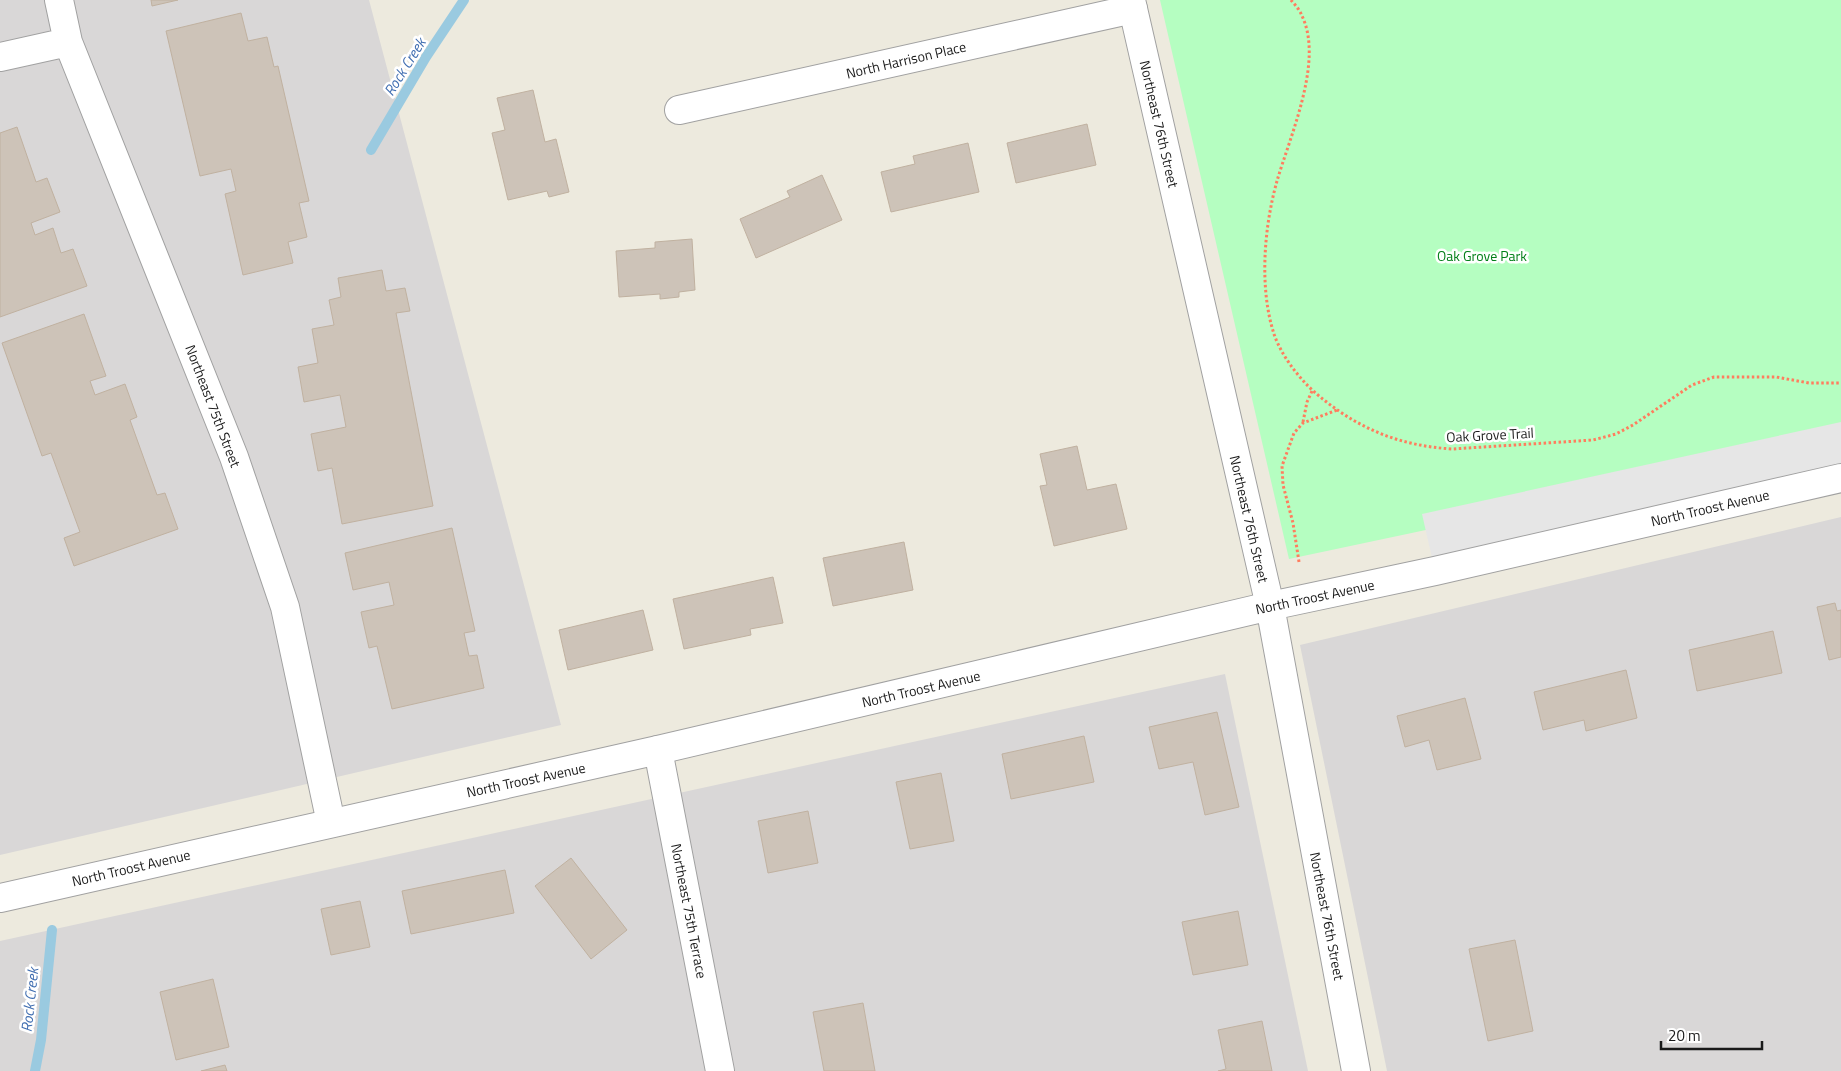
<svg xmlns="http://www.w3.org/2000/svg" width="1841" height="1071" font-family="'Titillium Web',sans-serif">
	<style>
		.residential { fill: #d9d7d7 }
		.park { fill: #b5fec1 }
		.parking { fill: #e6e6e6 }
		.lines { fill: none; stroke-linecap: round; stroke-linejoin: round }
		.stream { stroke: #9acae0; stroke-width: 10 }
		.building { fill: #cdc3b8; stroke: #c0b1a0 }
		.minor-casing { stroke: #a1a1a1; stroke-width: 30 }
		.tertiary-casing { stroke: #a1a1a1; stroke-width: 30 }
		.path { stroke: #ff7d5e; stroke-width: 3; stroke-dasharray: 2.5 2.5; stroke-linecap: butt }
		.minor { stroke: #fff; stroke-width: 28 }
		.tertiary { stroke: #fff; stroke-width: 28 }
		.labels { text-anchor: middle; stroke-width: 5; stroke-linejoin: round; paint-order: stroke }
		.street-label { font-size: 14px; fill: #1a1a1a; stroke: #fff }
		.park-label { font-size: 14px; fill: #027f18; stroke: #fff }
		.water-label { font-size: 15px; font-style: italic; fill: #406eb1; stroke: #fff }
	</style>
	<rect width="100%" height="100%" fill="#edeade"/>
	<path class="residential" d="M0,0H369L561,725L0,855Z
		M1841,517V1071H1387L1300,645Z
		M1225,674L1308,1071H0V941Z"/>
	<path class="park" d="M1160,0H1841V442L1289,559Z"/>
	<path class="parking" d="M1841,422V479L1435,571L1422,514Z"/>
	<g class="lines">
		<path class="stream" d="M371,150L426,57L464,0
			M35,1071L41,1040L52,930"/>
	</g>
	<path class="building" d="M151,0H178L152,6Z
		M241,13L248,41L267,37L274,67L278,66L309,201L299,203L307,237L288,242L293,263L243,275L225,194L236,191L231,169L200,176L166,31Z
		M533,90L545,142L556,139L569,192L549,197L547,191L508,200L492,133L505,130L497,98Z
		M1087,124L1096,165L1016,183L1007,143Z
		M17,127L36,182L47,178L60,212L31,223L35,235L53,228L61,253L73,249L87,286L0,317V133Z
		M968,143L979,192L891,212L881,172L915,164L913,156Z
		M822,175L842,220L756,258L740,219L790,197L787,191Z
		M692,239L695,290L679,292V297L660,299V294L619,297L616,251L655,248V242Z
		M382,270L386,291L405,288L410,311L396,313L433,506L342,524L332,468L318,471L311,434L346,427L340,395L304,402L298,367L318,363L312,329L334,325L329,300L341,297L338,278Z
		M84,314L106,376L90,381L95,395L125,384L137,417L130,420L157,495L165,493L178,529L74,566L64,538L80,532L51,453L42,456L2,343Z
		M1077,446L1087,490L1116,484L1127,529L1054,546L1040,486L1047,485L1040,454Z
		M452,528L475,631L464,633L469,656L477,655L484,688L392,709L377,646L369,648L361,612L394,605L389,582L353,590L345,553Z
		M904,542L913,590L833,606L823,558Z
		M773,577L783,623L750,629L751,635L684,649L673,599Z
		M1835,603L1837,611L1841,610V657L1829,660L1817,607Z
		M643,610L653,650L568,670L559,630Z
		M1773,631L1782,673L1697,691L1689,650Z
		M1626,670L1637,718L1586,731L1584,720L1543,730L1534,692Z
		M1465,698L1481,759L1437,770L1429,740L1405,747L1397,716Z
		M1217,712L1239,807L1205,815L1193,762L1159,769L1149,727Z
		M1084,736L1094,782L1011,799L1002,754Z
		M941,773L954,841L910,849L896,782Z
		M808,811L818,863L768,873L758,821Z
		M571,858L627,930L591,959L535,886Z
		M505,870L514,913L411,934L402,891Z
		M360,901L370,947L331,955L321,909Z
		M1238,911L1248,965L1193,975L1182,922Z
		M1515,940L1533,1031L1488,1041L1469,949Z
		M213,979L229,1047L176,1060L160,992Z
		M863,1003L875,1071H824L813,1012Z
		M1262,1021L1272,1071H1218L1226,1069L1218,1030Z
		M225,1065L227,1071H201Z"/>
	<g class="lines">
		<defs>
			<path id="minor" d="M59,0L68,42L234,457L285,607L331,823
				M0,57L68,42
				M679,110L1133,9
				M658,750L720,1071"/>
			<path id="tertiary" d="M1131,0L1270,606L1356,1071
				M0,898L658,750L1270,606L1435,571L1841,478"/>
		</defs>
		<use href="#minor" class="minor-casing"/>
		<use href="#tertiary" class="tertiary-casing"/>
		<path class="path" d="M1291,0C1295,5 1300,10 1302,16C1324,61 1290,136 1277,181C1264,227 1259,288 1274,334C1282,358 1304,385 1324,400C1363,431 1403,446 1452,449L1593,440L1616,434L1633,425L1692,385L1714,377H1776L1809,383H1841
			M1303,422L1307,402L1312,391
			M1299,562L1293,523L1283,485L1282,466L1294,433L1303,423L1337,410"/>
		<use href="#minor" class="minor"/>
		<use href="#tertiary" class="tertiary"/>
	</g>
	<g class="labels">
		<g class="street-label">
			<text transform="translate(906 60) rotate(-13)" y="5">North Harrison Place</text>
			<text transform="translate(1159 124) rotate(77)" y="5">Northeast 76th Street</text>
			<text transform="translate(213 406) rotate(69)" y="5">Northeast 75th Street</text>
			<text transform="translate(1490 435) rotate(-3)" y="5">Oak Grove Trail</text>
			<text transform="translate(1710 508) rotate(-13)" y="5">North Troost Avenue</text>
			<text transform="translate(1249 519) rotate(77)" y="5">Northeast 76th Street</text>
			<text transform="translate(1315 597) rotate(-12)" y="5">North Troost Avenue</text>
			<text transform="translate(921 689) rotate(-13)" y="5">North Troost Avenue</text>
			<text transform="translate(526 780) rotate(-12)" y="5">North Troost Avenue</text>
			<text transform="translate(131 868) rotate(-13)" y="5">North Troost Avenue</text>
			<text transform="translate(689 911) rotate(79)" y="5">Northeast 75th Terrace</text>
			<text transform="translate(1327 916) rotate(79)" y="5">Northeast 76th Street</text>
		</g>
		<g class="park-label">
			<text x="1482" y="261">Oak Grove Park</text>
		</g>
		<g class="water-label">
			<text transform="translate(405 67) rotate(-58)" y="5">Rock Creek</text>
			<text transform="translate(30 1000) rotate(-84)" y="5">Rock Creek</text>
		</g>
	</g>
	<path d="M1661 1041v8h101v-8" fill="none" stroke="#1a1a1a" stroke-width="2.5"/>
	<text x="1668" y="1041" font-size="15" fill="#1a1a1a" stroke="#ffffff" stroke-width="4" paint-order="stroke">20 m</text>
</svg>
